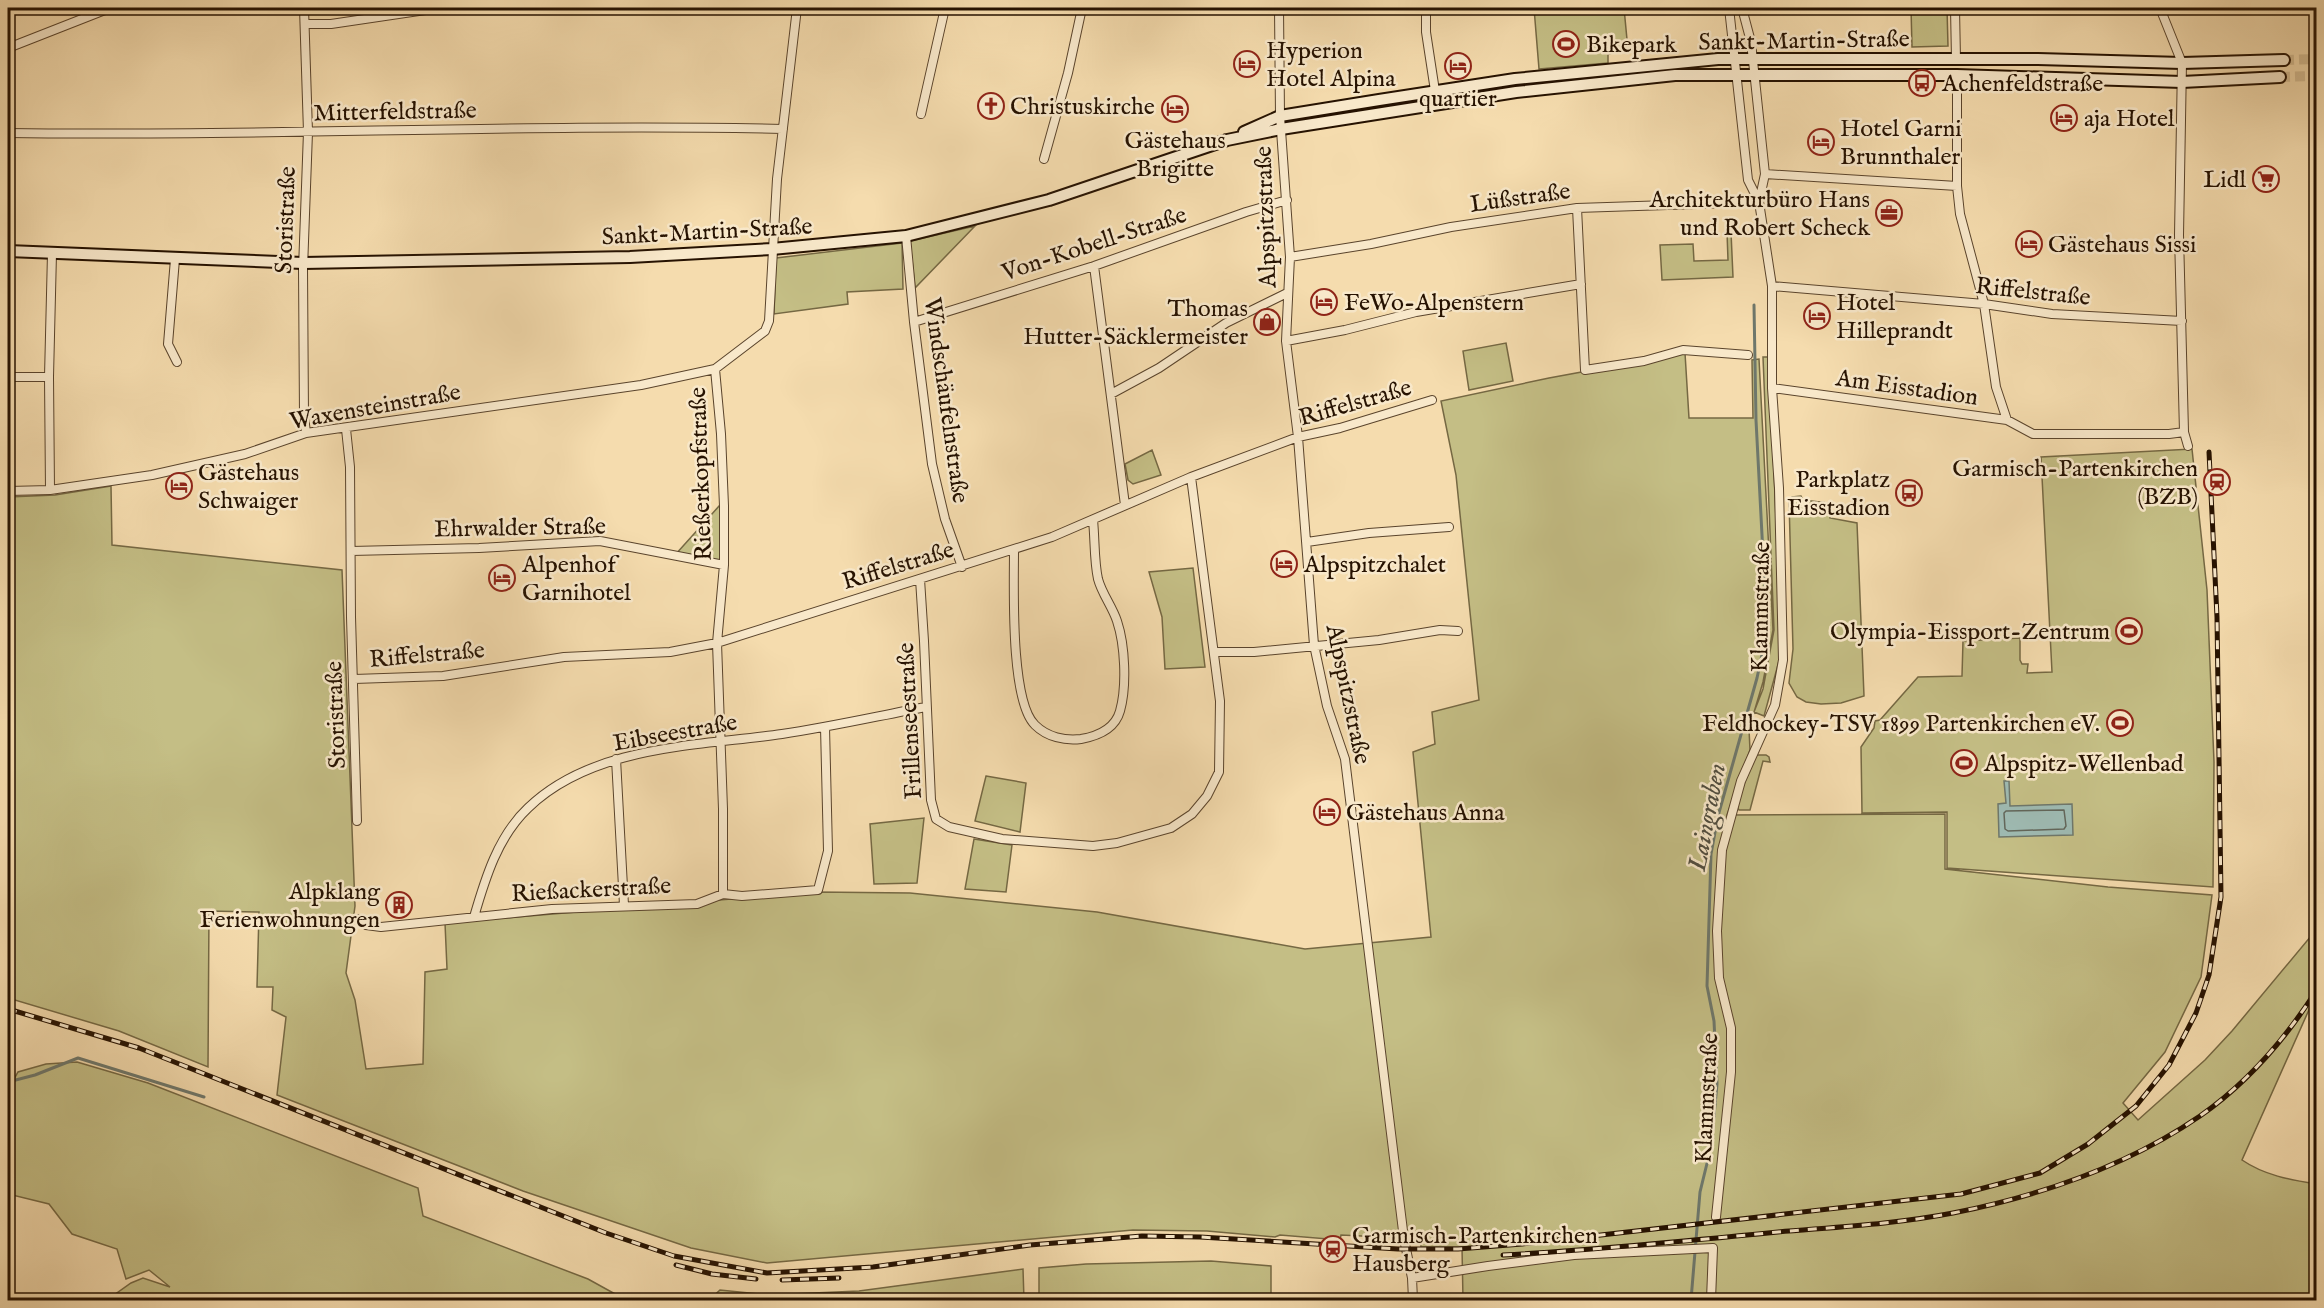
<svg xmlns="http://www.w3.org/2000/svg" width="2324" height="1308" font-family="'IM FELL English',serif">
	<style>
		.green { fill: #c4be85; stroke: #756843; stroke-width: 1.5 }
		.water { fill: #9ebab2; stroke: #6e776b; stroke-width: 1.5 }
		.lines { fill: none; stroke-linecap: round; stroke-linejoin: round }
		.shore { stroke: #62665a; stroke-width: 1.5 }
		.stream { stroke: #6e776b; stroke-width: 3 }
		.secondary-tunnel { stroke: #d6be94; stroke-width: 10; stroke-dasharray: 10 5; stroke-linecap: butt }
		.minor-casing { stroke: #5a442c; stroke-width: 10 }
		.secondary-casing { stroke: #261201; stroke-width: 14 }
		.minor { stroke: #f8e8ca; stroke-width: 8 }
		.secondary { stroke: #f8e8ca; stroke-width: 10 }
		.rail-casing { stroke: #261201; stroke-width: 5 }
		.rail { stroke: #f8e8ca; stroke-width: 3; stroke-dasharray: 9; stroke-linecap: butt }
		.labels { text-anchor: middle; stroke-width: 5; stroke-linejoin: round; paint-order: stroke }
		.street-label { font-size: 24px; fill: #261201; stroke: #f8e8ca }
		.poi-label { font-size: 24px; fill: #261201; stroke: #f8e8ca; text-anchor: start }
		.water-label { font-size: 26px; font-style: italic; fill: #504d3f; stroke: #f8e8ca }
	</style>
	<rect width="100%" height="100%" fill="#f5dcae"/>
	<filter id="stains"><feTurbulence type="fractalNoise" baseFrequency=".00333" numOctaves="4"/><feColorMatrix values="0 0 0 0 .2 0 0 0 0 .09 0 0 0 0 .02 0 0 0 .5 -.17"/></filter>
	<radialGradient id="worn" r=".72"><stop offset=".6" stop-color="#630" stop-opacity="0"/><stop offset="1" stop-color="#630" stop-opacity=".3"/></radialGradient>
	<path class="green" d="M1534,8H1624L1628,50L1608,54V63L1539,69Z
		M1911,8H1947L1948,46L1912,47Z
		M975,226L915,288L910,241Z
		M1727,232H1731L1733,277L1662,280L1660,245L1693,244L1694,261L1728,260Z
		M902,243L903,289L847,292L848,304L774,314L776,258Z
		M1506,343L1513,381L1469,390L1463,351Z
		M1685,353L1689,418H1753L1752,360L1759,359L1773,630L1763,682L1749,729L1750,750L1727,815L1945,814V869L2108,887L2212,895L2201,977L2165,1052L2123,1103L2138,1120L2205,1060L2232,1031L2316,930V994L2242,1160C2264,1175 2290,1180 2316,1184V1300H1463L1462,1247H1421L1420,1241L1412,1236L1383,1237L1341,1235L1340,1240L1280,1235L1275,1237L1207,1231L1133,1230L767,1263L691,1248L523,1191L277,1095L286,1017L272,1010L273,987H257L259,912L209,911L208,1067L119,1031L8,998V497L55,495L111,486L112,545L342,570L355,906L346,973L355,1000L366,1069L423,1064L425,972L447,969L445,923L816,892L910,893L1097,912L1305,949L1431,937L1413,752L1435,744L1432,712L1479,700L1456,475L1441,401L1549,378Z
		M1763,357H1769L1781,635L1779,661L1764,716L1754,712L1763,689L1774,630Z
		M2192,449L2207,590L2214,762L2213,887L1947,868V812L1862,813L1861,747L1874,728L1875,721L1880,720L1918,677L1962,676L1963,641L2020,638V660L2022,664H2028L2027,673L2052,672L2041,457Z
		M1152,450L1161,475L1133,484L1128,480L1125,464Z
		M1801,496L1803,500L1828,503L1831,508L1830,518L1857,523L1864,696L1841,703L1821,704L1806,702L1797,697L1789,683L1793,649L1789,500L1792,497Z
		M720,505L722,564L675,555Z
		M1193,568L1205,667L1165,669L1162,617L1149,572Z
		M1755,755H1766L1769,757L1770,762L1763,761L1750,810H1739L1736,806Z
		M986,776L1026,783L1020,832L975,821Z
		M924,818L917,883L874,884L870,824Z
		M974,839L1012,845L1006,892L965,889Z
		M77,1062L148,1083L418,1188L423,1216L588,1279L626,1300H107L131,1283L143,1278L170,1287L149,1270L126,1279L117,1249L72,1234L49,1204L8,1194V1090L18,1072L46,1064Z
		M1211,1261L1271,1266V1300H1039V1268L1086,1264Z
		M1023,1269L1024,1300H709L720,1290L768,1295L859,1291Z"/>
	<path class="water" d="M2004,781H2009L2010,806L2072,804L2073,835L1999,837L1998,804L2006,803Z"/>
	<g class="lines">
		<path class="shore" d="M2064,810L2066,826L2064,829L2008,831L2005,829L2004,813L2006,811Z"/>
		<path class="stream" d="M8,1082L35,1075L78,1058L204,1097
			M1691,1300L1700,1192L1711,1147L1717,1084L1714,1021L1707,986L1711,854L1718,816L1757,678L1767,631L1756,420L1754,305"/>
		<path class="secondary-tunnel" d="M2284,60L2316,59
			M2280,77L2316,76"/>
		<defs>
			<path id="minor" d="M304,8L308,132L303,269L304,416L306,433
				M1279,8L1280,116L1290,257L1286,341L1298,437L1314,645L1327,706L1345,759L1404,1239L1412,1278L1413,1300
				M1426,8V32L1437,104
				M1742,8L1751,42L1765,174L1759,202
				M1955,8L1956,60
				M305,24H331L439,8
				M8,48L110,8
				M1957,75V186L1960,214L1984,304L1996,387L2007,420
				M921,114L945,8
				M8,133C266,137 525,123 783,129
				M1044,159L1068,73L1082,8
				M1765,174L1957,186
				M1577,208L1585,370L1644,361L1683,350L1748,355
				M906,236L914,322L932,464L945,519L962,567
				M1290,257L1371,244L1451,227L1577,208L1759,202
				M175,259L168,344L177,362
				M1094,266L1125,505
				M1772,286L1984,304L2052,314L2182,321
				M914,322L1094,266L1246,212L1287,200
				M1286,341L1345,330L1416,312L1581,284
				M715,369L721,434L724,506V565L717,643L723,809V894
				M8,377H49
				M1772,388L2007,420L2033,434H2169L2184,432L2179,235L2182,63L2160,8
				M1111,394L1159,368L1226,323L1287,293
				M346,429L350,467L351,617L357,821
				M2184,432L2188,446
				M50,490L49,377L52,253
				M8,491L50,490L152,475L245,454L306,433L641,385L715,369L765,331L769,321L777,179L797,8
				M1307,542L1369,533L1449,527
				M1014,550C1014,586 1010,701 1035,725C1047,737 1065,741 1081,739C1098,736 1115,729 1120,711C1127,686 1125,645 1117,621C1112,606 1102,594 1098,579C1094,561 1095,539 1093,520
				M351,551L479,548L600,541L724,565
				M920,579L924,641L931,800L936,819L949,827L1002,839L1093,846L1117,843L1171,828L1192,814L1207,796L1219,772L1220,701L1191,477
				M1214,652H1254L1379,640L1440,630L1458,631
				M354,679L443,676L564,657L670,652L717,643L1052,537L1191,477L1298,437L1340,428L1432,400
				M616,759L624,905
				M474,917C485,879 498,836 528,808C593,745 699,746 782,734C830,727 878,716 926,707
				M358,919L366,925L381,927L552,909L697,904L723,894L742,896L818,890L828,851L825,727
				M1716,1217L1731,1072V1028L1719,978L1717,931L1722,850L1741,781L1775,705L1783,660L1779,488L1772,388V286L1759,202L1748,180L1729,8
				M1412,1278L1488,1266L1574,1255L1713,1248L1711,1300"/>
			<path id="secondary" d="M1244,132L1280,116L1379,100L1515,79L1718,59H2038L2182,63L2284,60
				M8,251L303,263L630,257L772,249L906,236L1049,200L1227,140L1281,129L1516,92L1675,75H1957L2182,82L2280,77"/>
		</defs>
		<use href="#minor" class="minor-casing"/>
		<use href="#secondary" class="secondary-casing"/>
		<use href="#minor" class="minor"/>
		<use href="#secondary" class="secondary"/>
		<defs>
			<path id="rail" d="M8,1009L139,1048L606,1233L674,1256L767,1273L873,1267L1030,1245L1142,1236L1200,1237L1398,1249H1458L1522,1244L1961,1194L2040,1173L2088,1144L2136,1106L2169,1065L2196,1013L2209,975L2221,897L2217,617L2209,452
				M1503,1255C1595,1250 1687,1241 1778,1232C1836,1227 1896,1224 1953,1213C2039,1196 2127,1166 2200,1116C2246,1084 2286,1038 2316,991
				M676,1265L712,1274L756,1279
				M782,1280L839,1278"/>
		</defs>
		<use href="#rail" class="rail-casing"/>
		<use href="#rail" class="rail"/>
	</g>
	<defs>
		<symbol id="stadium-ring" viewBox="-11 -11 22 22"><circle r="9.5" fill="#f8e8ca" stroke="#8f2418" stroke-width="1.5"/><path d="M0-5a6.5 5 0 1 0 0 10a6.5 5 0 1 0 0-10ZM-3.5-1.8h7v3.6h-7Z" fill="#8f2418"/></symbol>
		<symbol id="hotel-ring" viewBox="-11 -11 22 22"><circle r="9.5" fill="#f8e8ca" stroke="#8f2418" stroke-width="1.5"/><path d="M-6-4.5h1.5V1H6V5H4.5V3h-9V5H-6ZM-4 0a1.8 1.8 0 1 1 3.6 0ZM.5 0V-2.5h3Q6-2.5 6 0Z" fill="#8f2418"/></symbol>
		<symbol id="bus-ring" viewBox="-11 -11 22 22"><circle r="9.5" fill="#f8e8ca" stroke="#8f2418" stroke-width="1.5"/><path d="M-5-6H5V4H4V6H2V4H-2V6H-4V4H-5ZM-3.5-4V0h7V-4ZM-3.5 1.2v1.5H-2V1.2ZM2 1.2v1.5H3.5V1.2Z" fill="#8f2418"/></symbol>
		<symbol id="church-ring" viewBox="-11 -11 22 22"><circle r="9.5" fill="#f8e8ca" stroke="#8f2418" stroke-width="1.5"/><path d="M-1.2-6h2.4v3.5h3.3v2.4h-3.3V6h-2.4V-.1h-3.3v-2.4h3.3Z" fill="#8f2418"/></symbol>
		<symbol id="supermarket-ring" viewBox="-11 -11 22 22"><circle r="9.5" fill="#f8e8ca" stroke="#8f2418" stroke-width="1.5"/><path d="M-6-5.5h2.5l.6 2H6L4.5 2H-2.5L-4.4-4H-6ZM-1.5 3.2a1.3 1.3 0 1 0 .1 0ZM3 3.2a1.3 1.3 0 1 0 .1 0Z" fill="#8f2418"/></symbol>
		<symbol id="office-ring" viewBox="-11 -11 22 22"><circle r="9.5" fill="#f8e8ca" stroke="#8f2418" stroke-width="1.5"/><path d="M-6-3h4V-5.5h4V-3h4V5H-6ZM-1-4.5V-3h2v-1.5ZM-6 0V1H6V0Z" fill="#8f2418"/></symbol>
		<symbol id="shop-ring" viewBox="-11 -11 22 22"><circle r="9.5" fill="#f8e8ca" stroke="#8f2418" stroke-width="1.5"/><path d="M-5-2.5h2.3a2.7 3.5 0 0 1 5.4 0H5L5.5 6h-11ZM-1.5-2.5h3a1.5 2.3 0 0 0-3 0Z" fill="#8f2418"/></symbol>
		<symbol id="station-ring" viewBox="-11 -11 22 22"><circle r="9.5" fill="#f8e8ca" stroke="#8f2418" stroke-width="1.5"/><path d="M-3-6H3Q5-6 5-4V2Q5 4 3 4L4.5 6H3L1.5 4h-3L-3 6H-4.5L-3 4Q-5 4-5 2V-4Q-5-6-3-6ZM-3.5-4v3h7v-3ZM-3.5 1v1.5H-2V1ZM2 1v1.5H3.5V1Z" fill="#8f2418"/></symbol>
		<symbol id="building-ring" viewBox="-11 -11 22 22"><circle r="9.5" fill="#f8e8ca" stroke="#8f2418" stroke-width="1.5"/><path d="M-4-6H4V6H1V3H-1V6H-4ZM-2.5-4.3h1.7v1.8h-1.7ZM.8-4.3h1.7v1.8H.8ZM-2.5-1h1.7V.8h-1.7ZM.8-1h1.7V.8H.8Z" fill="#8f2418"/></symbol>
	</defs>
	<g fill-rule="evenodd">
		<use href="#stadium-ring" x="1551" y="29" width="30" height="30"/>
		<use href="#hotel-ring" x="1232" y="49" width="30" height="30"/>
		<use href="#hotel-ring" x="1443" y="51" width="30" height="30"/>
		<use href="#bus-ring" x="1907" y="68" width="30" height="30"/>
		<use href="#church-ring" x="976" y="91" width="30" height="30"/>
		<use href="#hotel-ring" x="1160" y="94" width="30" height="30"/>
		<use href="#hotel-ring" x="2049" y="103" width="30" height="30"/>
		<use href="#hotel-ring" x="1806" y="127" width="30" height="30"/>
		<use href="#supermarket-ring" x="2251" y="164" width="30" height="30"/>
		<use href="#office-ring" x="1874" y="198" width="30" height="30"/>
		<use href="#hotel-ring" x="2014" y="229" width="30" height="30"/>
		<use href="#hotel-ring" x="1309" y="287" width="30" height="30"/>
		<use href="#hotel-ring" x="1802" y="301" width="30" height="30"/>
		<use href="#shop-ring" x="1252" y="307" width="30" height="30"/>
		<use href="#station-ring" x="2202" y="467" width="30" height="30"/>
		<use href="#hotel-ring" x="164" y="471" width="30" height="30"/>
		<use href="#bus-ring" x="1894" y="478" width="30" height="30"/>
		<use href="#hotel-ring" x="1269" y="549" width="30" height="30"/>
		<use href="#hotel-ring" x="487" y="563" width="30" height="30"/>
		<use href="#stadium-ring" x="2114" y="616" width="30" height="30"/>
		<use href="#stadium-ring" x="2105" y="708" width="30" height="30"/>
		<use href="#stadium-ring" x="1949" y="748" width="30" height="30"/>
		<use href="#hotel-ring" x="1312" y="797" width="30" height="30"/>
		<use href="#building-ring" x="384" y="890" width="30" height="30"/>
		<use href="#station-ring" x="1318" y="1234" width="30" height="30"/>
	</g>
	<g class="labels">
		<g class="street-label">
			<text transform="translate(1804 40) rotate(-1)" y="8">Sankt-Martin-Straße</text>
			<text transform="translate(395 111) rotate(-1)" y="8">Mitterfeldstraße</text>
			<text transform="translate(1520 197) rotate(-8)" y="8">Lüßstraße</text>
			<text transform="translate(1265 217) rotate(-92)" y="8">Alpspitzstraße</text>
			<text transform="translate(285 220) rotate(-88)" y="8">Storistraße</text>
			<text transform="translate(707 231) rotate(-3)" y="8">Sankt-Martin-Straße</text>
			<text transform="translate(1094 243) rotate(-18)" y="8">Von-Kobell-Straße</text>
			<text transform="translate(2033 291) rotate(6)" y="8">Riffelstraße</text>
			<text transform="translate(1907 387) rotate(8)" y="8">Am Eisstadion</text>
			<text transform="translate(947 400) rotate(82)" y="8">Windschäufelnstraße</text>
			<text transform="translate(1355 402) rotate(-16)" y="8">Riffelstraße</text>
			<text transform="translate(375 406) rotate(-10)" y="8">Waxensteinstraße</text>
			<text transform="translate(700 474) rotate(-92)" y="8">Rießerkopfstraße</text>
			<text transform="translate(520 527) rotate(-1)" y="8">Ehrwalder Straße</text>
			<text transform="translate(898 565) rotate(-17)" y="8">Riffelstraße</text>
			<text transform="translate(1760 607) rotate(-89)" y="8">Klammstraße</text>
			<text transform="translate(427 654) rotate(-5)" y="8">Riffelstraße</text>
			<text transform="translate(1349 694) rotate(78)" y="8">Alpspitzstraße</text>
			<text transform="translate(335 715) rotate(-92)" y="8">Storistraße</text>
			<text transform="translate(909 721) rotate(-93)" y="8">Frillenseestraße</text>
			<text transform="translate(675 732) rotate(-10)" y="8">Eibseestraße</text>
			<text transform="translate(591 889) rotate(-3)" y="8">Rießackerstraße</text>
			<text transform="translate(1706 1098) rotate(-87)" y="8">Klammstraße</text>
		</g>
		<g class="poi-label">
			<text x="1586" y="52">Bikepark</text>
			<text x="1266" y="58">Hyperion<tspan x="1266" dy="28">Hotel Alpina</tspan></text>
			<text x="1942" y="91">Achenfeldstraße</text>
			<text x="1458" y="106" text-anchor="middle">quartier</text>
			<text x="1010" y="114">Christuskirche</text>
			<text x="2084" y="126">aja Hotel</text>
			<text x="1840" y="136">Hotel Garni<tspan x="1840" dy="28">Brunnthaler</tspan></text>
			<text x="1175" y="148" text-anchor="middle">Gästehaus<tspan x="1175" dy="28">Brigitte</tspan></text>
			<text x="2246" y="187" text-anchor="end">Lidl</text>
			<text x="1870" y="207" text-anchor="end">Architekturbüro Hans<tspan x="1870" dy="28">und Robert Scheck</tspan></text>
			<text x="2048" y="252">Gästehaus Sissi</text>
			<text x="1344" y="310">FeWo-Alpenstern</text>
			<text x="1836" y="310">Hotel<tspan x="1836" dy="28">Hilleprandt</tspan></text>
			<text x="1248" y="316" text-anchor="end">Thomas<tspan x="1248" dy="28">Hutter-Säcklermeister</tspan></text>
			<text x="2198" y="476" text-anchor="end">Garmisch-Partenkirchen<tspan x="2198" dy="28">(BZB)</tspan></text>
			<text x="198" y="480">Gästehaus<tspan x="198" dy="28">Schwaiger</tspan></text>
			<text x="1890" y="487" text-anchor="end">Parkplatz<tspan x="1890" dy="28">Eisstadion</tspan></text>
			<text x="522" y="572">Alpenhof<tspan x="522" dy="28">Garnihotel</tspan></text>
			<text x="1304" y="572">Alpspitzchalet</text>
			<text x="2110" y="639" text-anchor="end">Olympia-Eissport-Zentrum</text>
			<text x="2100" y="731" text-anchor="end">Feldhockey-TSV 1899 Partenkirchen eV.</text>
			<text x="1984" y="771">Alpspitz-Wellenbad</text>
			<text x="1346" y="820">Gästehaus Anna</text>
			<text x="380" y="899" text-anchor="end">Alpklang<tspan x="380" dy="28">Ferienwohnungen</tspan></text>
			<text x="1352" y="1243">Garmisch-Partenkirchen<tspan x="1352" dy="28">Hausberg</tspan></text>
		</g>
		<g class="water-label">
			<text transform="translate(1706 817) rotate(-79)" y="9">Laingraben</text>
		</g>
	</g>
	<rect width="2324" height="1308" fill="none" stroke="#f5dcae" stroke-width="30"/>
	<rect x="9" y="9" width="2306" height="1290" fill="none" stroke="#261201" stroke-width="3"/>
	<rect x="15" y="15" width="2294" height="1278" fill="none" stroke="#261201" stroke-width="1.5"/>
	<rect width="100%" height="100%" filter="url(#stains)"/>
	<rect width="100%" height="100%" fill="url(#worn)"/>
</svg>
